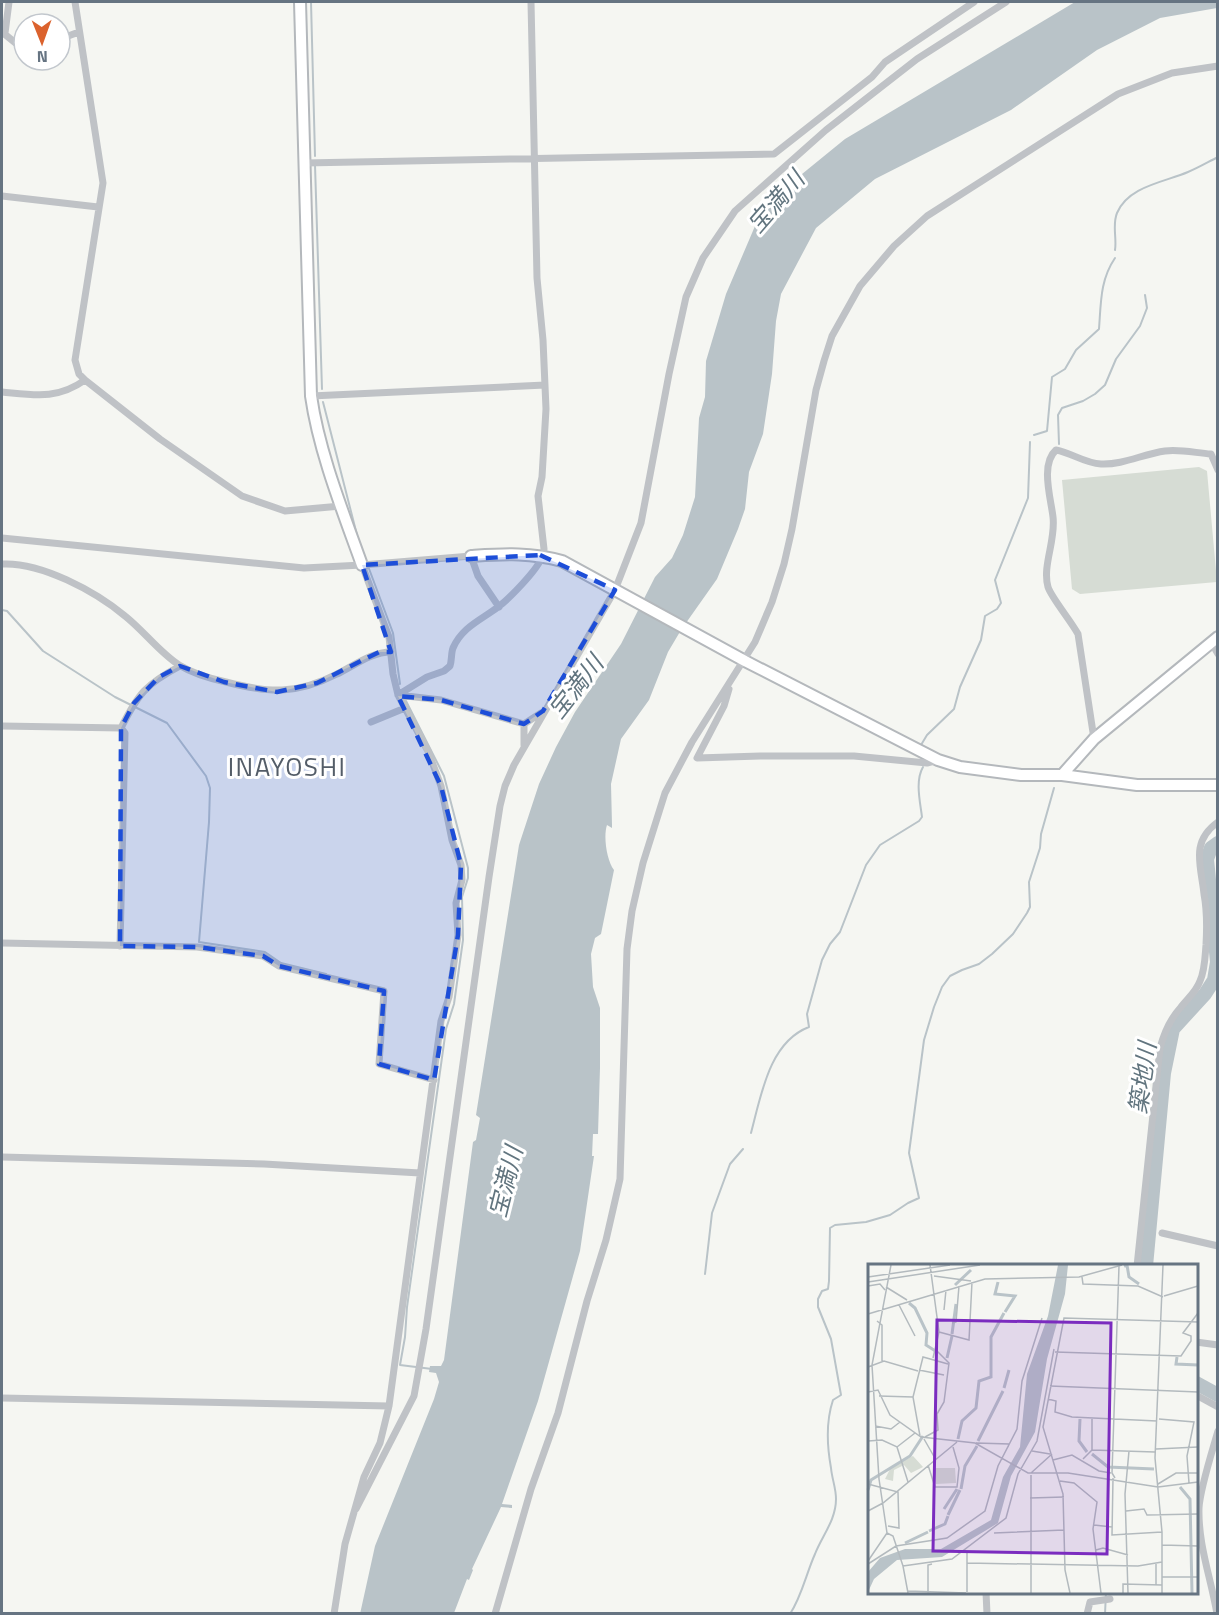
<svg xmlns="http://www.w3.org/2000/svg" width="1219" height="1615" font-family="'Titillium Web','Noto Sans JP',sans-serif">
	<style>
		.pitch { fill: #d6dcd4 }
		.water { fill: #b9c3c8 }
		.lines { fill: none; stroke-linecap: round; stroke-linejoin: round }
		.stream { stroke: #b9c3c8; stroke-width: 2 }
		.river { stroke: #b9c3c8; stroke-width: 14 }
		.secondary-casing { stroke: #b4b8bc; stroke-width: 14 }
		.street { stroke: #bfc2c6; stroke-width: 7 }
		.secondary { stroke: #fff; stroke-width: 10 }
		.marked { fill: #1d4ed8; fill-opacity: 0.2; stroke: #1d4ed8; stroke-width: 4.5; stroke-dasharray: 12 8; stroke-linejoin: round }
		.labels { text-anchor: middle; stroke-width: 6; stroke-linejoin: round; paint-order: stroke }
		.water-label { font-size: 24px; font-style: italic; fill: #62757f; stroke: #fff }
		.quarter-label { font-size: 26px; letter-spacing: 1.5px; fill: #545d68; stroke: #fff }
		.inset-river { fill: none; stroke: #b9c3c8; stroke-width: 3 }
		.inset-road { fill: none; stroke: #b3babe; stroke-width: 1.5 }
		.view { fill: #7b2cbf; fill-opacity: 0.15; stroke: #7b2cbf; stroke-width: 3 }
		.inset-edge { fill: none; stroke: #667482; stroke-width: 3 }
	</style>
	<rect width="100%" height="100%" fill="#f5f6f2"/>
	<path class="pitch" d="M1199,467L1207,471L1217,582L1080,594L1072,589L1062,480Z"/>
	<path class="water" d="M1075,2H1217V8L1160,18L1097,50L1011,110L875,179L816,228L781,294L776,321L772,374L763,434L749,472L745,509L738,529L717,579L681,630L668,652L649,700L621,739L611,784L612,825V828L607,825C603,837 607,861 614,870L601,934L595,938L591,954L593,987L600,1008V1068L598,1134H593L592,1156H594L580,1251L538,1401L502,1504L512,1505V1508L501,1507L472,1569L473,1570L469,1580L467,1579L454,1613L360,1614L375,1546L434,1399L439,1382L436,1373L429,1372L430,1366H441L444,1360L473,1142L476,1140L480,1118L476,1115L519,845L539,784L556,747L575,712L621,644L655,577L672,558L683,535L695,497L699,418L705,397L706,361L726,294L764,205L845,139Z"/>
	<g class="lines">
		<path class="stream" d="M311,2L315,156
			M315,165L322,389
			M1115,250C1117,238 1112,225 1117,213C1128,186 1165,182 1188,172C1198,168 1208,162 1218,157
			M323,402L357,535
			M1034,435L1047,431L1052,377L1065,369L1076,350L1099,329C1101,303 1100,280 1115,258
			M1059,444L1058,415L1062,408L1083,401L1095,394L1105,385L1116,359L1140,326L1147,308L1145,295
			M368,566L393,633L400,684
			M2,610L7,611L43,651L115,697L167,723L206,776L210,788L209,822L199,942L265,952L281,963L326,974
			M406,701L444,776L468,868V878L462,897L463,940L454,1004L446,1029L407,1307L405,1337L400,1365L432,1369
			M921,745L927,735L954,709L960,687L981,640L985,616L997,609L1001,603L995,580L1028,498L1030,442
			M751,1133C761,1096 769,1042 809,1027L807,1014L822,960L830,944L840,932L866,865L880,845L919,821L922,817C920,801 915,781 923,767
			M705,1274L712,1213L730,1164L743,1149
			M790,1614C802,1596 806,1574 815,1554C822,1536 836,1520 836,1499C836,1488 832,1479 831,1468C827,1446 826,1421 833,1400L841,1395L831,1339L818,1307V1299L822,1291L828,1289L829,1281L830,1228L835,1225L866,1222L890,1215L908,1203L919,1198L909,1153L924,1040L934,1007L942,987L950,976L962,970L979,964L992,954L1013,934L1027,913L1030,907L1029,882L1040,848L1041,834L1054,788
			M1105,1614L1106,1592"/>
		<path class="river" d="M1146,1266L1164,1073L1173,1029L1205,994L1214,980L1217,962L1207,859L1211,848L1218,843
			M1196,1383L1218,1395"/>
		<defs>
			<path id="secondary" d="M300,2L311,396C319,452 343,512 362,565
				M471,556C504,554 530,552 562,561L745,661L938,760L960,767L1021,775H1062L1137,785H1218
				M1062,775L1094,739L1218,637"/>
		</defs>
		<use href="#secondary" class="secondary-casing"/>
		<path class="street" d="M75,2L103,183L75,360L79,374L85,380L160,439L242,496L285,511L341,506
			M531,2L537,278L543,340L546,409L542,477L538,496L544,549
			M2,32L18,45L24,46
			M5,33L9,2
			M60,39L79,32
			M304,163L774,154L872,77L885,62L974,2
			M2,196L98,207
			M2,392C34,395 57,400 85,380
			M311,396L545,385
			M2,538L304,568L362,565L471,556L478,576L499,607
			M2,564C41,562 95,591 125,616C144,631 159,652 179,665C192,673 212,679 226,682C269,693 296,695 337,674C354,666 371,652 391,652
			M1211,642L1218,654
			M729,689L724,706L697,758L760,756H854L927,763L938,760
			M398,695L427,677L444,671L450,666C452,660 451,653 453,648C462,627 481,620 498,607C509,599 536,571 541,559
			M398,695L441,700L524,724L541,713
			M371,722L405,708
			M524,724V745
			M2,726L121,728C138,694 146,684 180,666
			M1094,739L1078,634C1071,621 1051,597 1048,587C1042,566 1056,540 1053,517C1051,499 1040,464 1056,450C1072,453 1084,463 1101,464C1123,465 1143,454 1165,451C1180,449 1196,453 1211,454L1218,470
			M2,943L197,947L263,956L279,966L384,991L379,1064L434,1080
			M120,946L125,733L121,728
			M2,1157L264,1164L420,1173
			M1162,1233L1218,1246
			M1137,1266L1160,1048C1164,1033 1170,1019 1181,1007C1188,998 1196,992 1200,981C1205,970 1205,957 1206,945C1207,928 1207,910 1204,894C1201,865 1190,842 1218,822
			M1196,1342L1218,1345
			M1196,1395L1218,1407
			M2,1398L389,1406
			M356,1509L414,1396L426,1329L489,877L500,806L505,786L514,765L615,590L641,523L669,374L686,297L703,258L735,211L826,130L917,59L1006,2
			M986,1592L987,1614
			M334,1614L345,1544L364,1477L380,1443L389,1406L441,1021L449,997L458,935L456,903L462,880L461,865L452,840L441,786L428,751L398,695L393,674L389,637L362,565
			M495,1614L531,1489L558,1413L587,1301L606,1240L620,1179L627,949L632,911L643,863L665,793L692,742L755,642L772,602L784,564L792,529L816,390L824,361L832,336L860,286L894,246L927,216L1118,94L1172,73L1218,66
			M1087,1614L1090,1602L1110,1599
			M1217,1614C1211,1578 1198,1545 1199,1508C1200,1489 1212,1452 1218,1431"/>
		<use href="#secondary" class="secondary"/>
	</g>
	<path class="marked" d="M540,555L615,590L543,711L524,724L441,700L398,696L441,786L461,865L458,935L434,1080L379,1064L384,991L279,966L263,956L197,947L120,946L121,728L134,703L159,677L180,666L224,682L277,692L317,683L379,652H391L362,565Z"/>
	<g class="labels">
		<g class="water-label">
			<text transform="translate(776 202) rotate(-49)" y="8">宝満川</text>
			<text transform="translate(576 687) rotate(-52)" y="8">宝満川</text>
			<text transform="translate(1143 1078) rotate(-82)" y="8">築地川</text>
			<text transform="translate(506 1182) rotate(-76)" y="8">宝満川</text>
		</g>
		<g class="quarter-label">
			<text x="287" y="776">INAYOSHI</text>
		</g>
	</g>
	<g transform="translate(868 1264)">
		<rect width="330" height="330" fill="#f5f6f2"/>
		<path d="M45,192L55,203L43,209L36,201L26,206L25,217L17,215L23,203Z" fill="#d6dcd4"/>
		<path d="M66,204H87L88,219L68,220Z" fill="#d6dcd4"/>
		<path d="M190,1H200L197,30L179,95L167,168L143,212L130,259L74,293L29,296L6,315L0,328V308L12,294L37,285H73L123,256L135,213L152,183L159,110L180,52Z" fill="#b9c3c8"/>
		<path class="inset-river" d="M256,2L259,1L261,13L271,20M130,18L127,30L147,32L137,48M87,21L103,6M41,39L47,44L59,69L58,81L69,88M84,70L88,40M309,93L308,100L330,101M79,94L84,72M136,124L141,106M212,155L211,177L219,188M90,175L94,157L108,144L111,117L123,113V73L136,49M110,177L135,127M224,190L240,203L286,205M312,223L322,235L324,329M93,225L97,202L109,182M0,226L3,216L42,192L55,172M76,245L89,225M80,251L92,226M61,267L77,260L80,252M37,279L60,268"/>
		<path class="inset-road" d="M62,1L71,68L65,94M66,12L103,17M0,13L82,1M214,13L215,20L270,22L295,33M0,18L112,1M0,22L12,20L17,26M18,23L39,36M296,32L330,22M31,41L47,72M76,46L78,26M0,50L117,15L211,13L254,1M9,57L14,61V97M84,59L88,58L91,22M71,68L101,76L104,18M187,88L313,92L323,77V72L315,69L330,49M0,103L16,97L50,107M51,106L76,111M182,122L330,128M0,128L10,126L22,151L53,173L107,179L160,209H200L290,223M11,132L45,133M180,135L188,137L187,148L204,153L289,157M291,155L326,158L319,192L321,219M7,162L23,165L32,158M52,172L45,133L55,93L80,100M57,173L70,166L69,150L76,138L81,99L68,86M56,175L68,196M0,177L14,176L29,183L47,169M108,179L141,180L140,183M29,183L40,218M288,185L330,183M224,186V155M164,187L182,190M215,195L224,186L287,188M185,196L204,191L231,207L243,209M60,201L67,223H89L91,204L85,183M163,209L184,190M163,211V329M245,214L244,271L294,268M247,214L244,209L251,2M192,217L206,219L229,238L225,265L233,329M0,220L30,228L31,264L20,262M290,220L308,209H330M290,223L330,218M162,234L196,233M0,247L15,239L89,178M258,247L276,245L279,251L330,250M226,261L244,263M19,269L25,272L35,302L40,329M126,269L196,266M294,281L330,282M228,286L235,284L260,291M0,297L19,269L11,215L4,101L23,1M99,299L270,302L294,298M0,300L28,282L79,274L117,247L130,202L149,165L154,117L174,54M35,302L84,295L138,254L150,210L169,177L186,85M294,313H330M288,321V299M40,327L98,329M99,328V288M60,329V301L64,300M202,329L197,306L195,230L175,163L196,54L330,58M255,329V320L294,321M260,329L257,230L261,187M294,329V268L287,194L295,1"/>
		<path class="view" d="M69,56L243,59L239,290L65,287Z"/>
		<rect width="330" height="330" class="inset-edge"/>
	</g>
	<rect width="1219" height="1615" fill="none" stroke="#667482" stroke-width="6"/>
	<g transform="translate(42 42) rotate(179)"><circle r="28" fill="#ffffff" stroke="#c2c7cd" stroke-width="1.5"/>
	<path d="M0-4.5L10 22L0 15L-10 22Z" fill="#db622d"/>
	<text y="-9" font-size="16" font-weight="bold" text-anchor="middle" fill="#667482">N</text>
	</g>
</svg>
